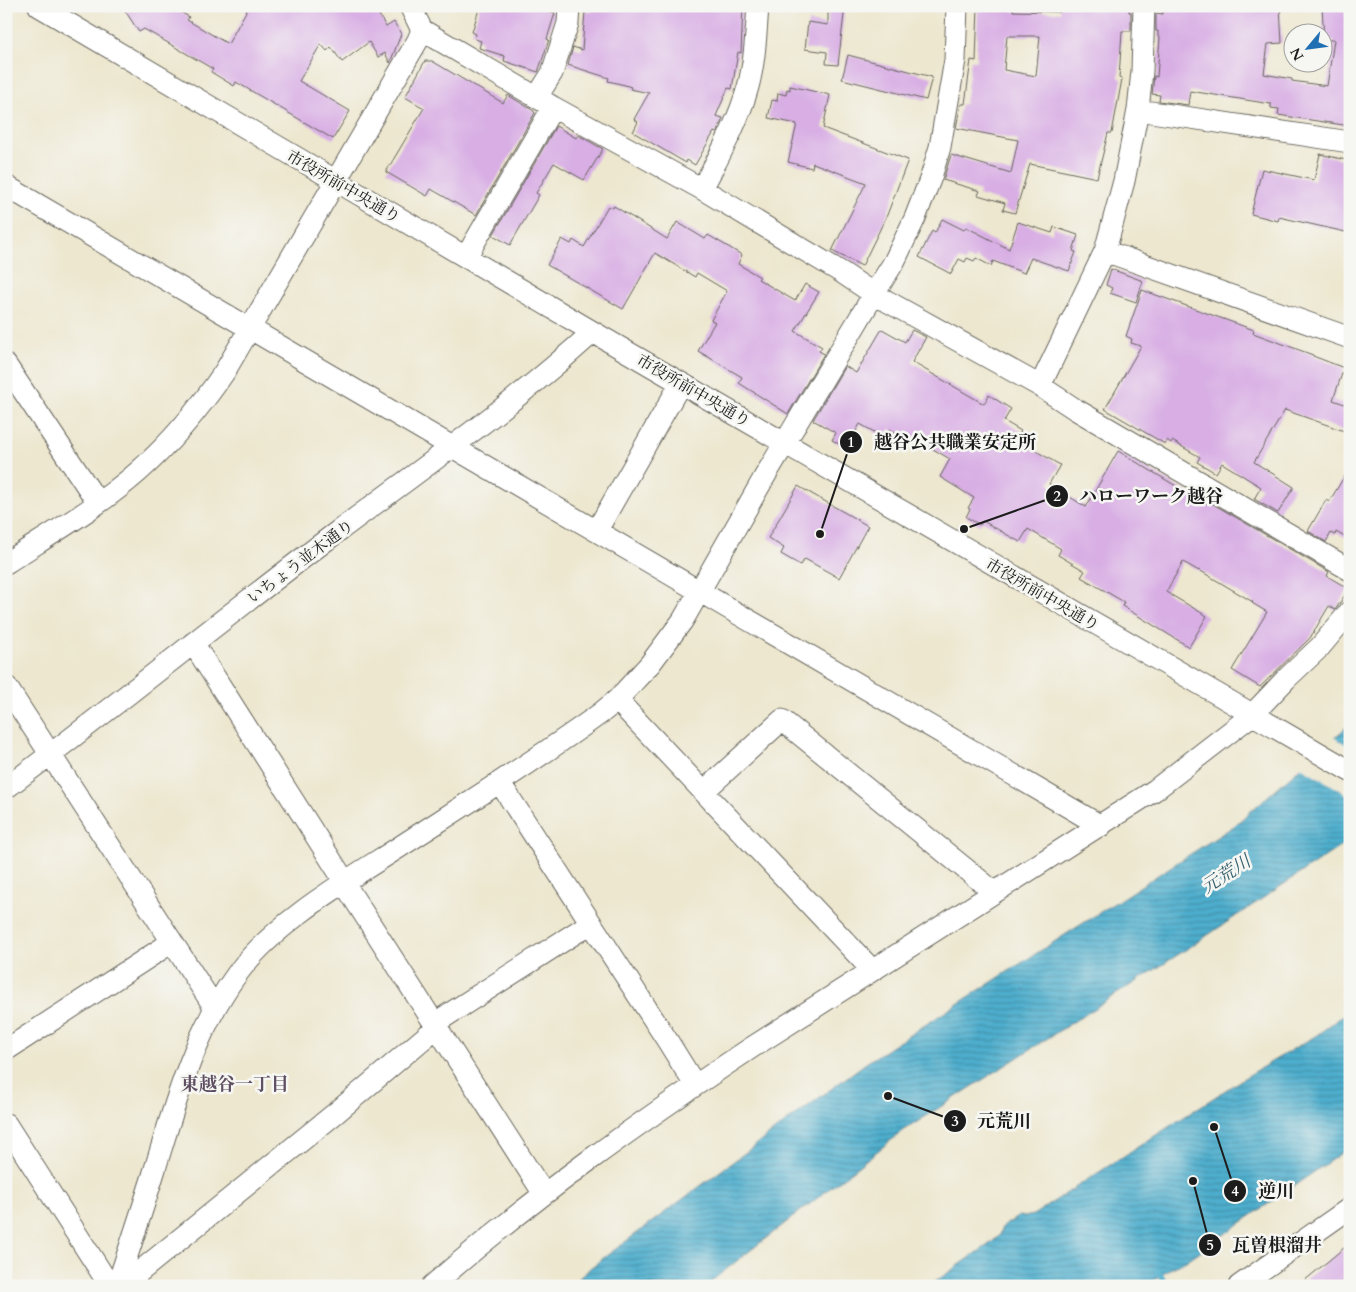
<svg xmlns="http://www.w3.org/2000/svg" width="1356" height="1292" font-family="Cardo,'Noto Serif JP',serif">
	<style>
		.water { fill: url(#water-rules); stroke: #356574 }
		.pier { fill: #ede7cf }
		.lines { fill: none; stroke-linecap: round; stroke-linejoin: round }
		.stream { stroke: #4eaecd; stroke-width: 6 }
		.building { fill: #d8aee4; fill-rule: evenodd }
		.minor-casing { stroke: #65635b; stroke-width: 23 }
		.minor { stroke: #fff; stroke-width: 21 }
		.labels { text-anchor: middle; stroke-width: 5; stroke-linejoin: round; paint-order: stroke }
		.street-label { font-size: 16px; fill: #1c1c1c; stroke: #f6f6f2 }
		.water-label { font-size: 18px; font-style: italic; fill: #325e6c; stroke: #f6f6f2 }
		.neighbourhood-label { font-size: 18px; font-weight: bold; fill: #5e4f62; stroke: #f6f6f2 }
		.leader { fill: none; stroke: #1c1c1c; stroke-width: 2 }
		.callout-dot { fill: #1c1c1c; stroke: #f6f6f2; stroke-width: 2 }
		.mark-label { font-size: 15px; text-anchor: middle; font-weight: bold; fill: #fff }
		.callout-label { font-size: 18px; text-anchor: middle; font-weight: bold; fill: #1c1c1c; stroke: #f6f6f2; stroke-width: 5; stroke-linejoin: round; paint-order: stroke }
	</style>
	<defs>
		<pattern id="water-rules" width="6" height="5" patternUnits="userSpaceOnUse" patternTransform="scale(1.25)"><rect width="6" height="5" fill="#4eaecd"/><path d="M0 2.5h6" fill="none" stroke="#408da6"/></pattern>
	</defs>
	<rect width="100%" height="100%" fill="#f6f6f2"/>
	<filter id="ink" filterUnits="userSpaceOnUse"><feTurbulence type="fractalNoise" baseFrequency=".02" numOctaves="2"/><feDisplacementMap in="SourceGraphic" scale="10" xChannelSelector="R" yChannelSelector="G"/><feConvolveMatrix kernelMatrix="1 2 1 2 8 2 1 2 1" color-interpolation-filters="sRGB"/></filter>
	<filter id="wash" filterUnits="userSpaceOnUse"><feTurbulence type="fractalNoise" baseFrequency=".0096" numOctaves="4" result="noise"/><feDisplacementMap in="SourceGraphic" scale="20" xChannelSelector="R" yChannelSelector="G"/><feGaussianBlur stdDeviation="1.12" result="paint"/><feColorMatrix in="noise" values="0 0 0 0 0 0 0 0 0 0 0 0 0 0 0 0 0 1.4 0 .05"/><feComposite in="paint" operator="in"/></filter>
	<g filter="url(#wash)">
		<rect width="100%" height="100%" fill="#ede7cf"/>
		<path class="water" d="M1350,724V840L1190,947L903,1131L705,1286H571L590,1268L866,1063L1234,826Z
			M1350,1010V1147L1186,1261L1170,1269L1146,1286H929L991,1243L999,1236L1002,1227L1019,1216L1025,1217L1033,1215L1244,1078L1317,1035Z"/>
		<path class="pier" d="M1332,736L1350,747V796L1299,766Z"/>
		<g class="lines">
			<path class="stream" d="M1157,1270L1167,1286"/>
		</g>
		<g id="blocks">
			<path class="building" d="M122,6H171L189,17L187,20L228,44L249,6H374L386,27L394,22L401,34L390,63L385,53L378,57L369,42L342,62L331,47L327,51L321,44L299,81L350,111L333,139L236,82L234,86L211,72L213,69L144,29L139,32Z
				M480,6H546L545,9L555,13L547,39L549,40L538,72L504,61L505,56L479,48L481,41L475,39L476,34L472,32Z
				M592,6H743L741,53L738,52L732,89L728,88L716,116L723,118L717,133L714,132L695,165L687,160L686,163L633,132L638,122L634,119L649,93L630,89L631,87L625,85L608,81L609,78L568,65L573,47L582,50L585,11L592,12Z
				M828,6H845L838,65L826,64L827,52L805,49L808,22L828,25Z
				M978,6H1013V11L1060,12V6H1129V12H1131V31H1122L1119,78L1122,79L1112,133H1108L1097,178L1030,164L1015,213L1003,210L1005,203L978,195L980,191L943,180L951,155L1011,173L1018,140L956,128L961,104H965L971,60L976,61ZM1007,36H1040L1036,76L1004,70Z
				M1163,6H1280L1282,43L1268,44L1264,74L1292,79V81L1327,86L1334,40H1324L1322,6H1346L1348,59L1350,60V126L1278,115L1279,109L1271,108V104L1190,91L1188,105L1159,101L1160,95L1152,94L1154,76L1157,77L1160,37H1158V31H1156V13L1163,14Z
				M848,55L932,77L926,100L842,79Z
				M425,61H432L503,103L508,95L534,111V112L535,113L476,215L431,189L427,196L386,172L424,108L405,97Z
				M790,86L830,95L823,128L908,160L887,215L862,266L832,251L866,183L813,163L812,168L788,162L797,124L768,118L772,100L777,101L778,93L786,95L787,89L790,90Z
				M556,126L576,138L578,135L603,149L584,180L554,163L536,193L539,195L510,245L493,235Z
				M1320,154L1350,161V233L1279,217L1278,221L1251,214L1262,169L1314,180Z
				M608,206L613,208L614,206L667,239L677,222L705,239L708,235L742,255L738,264L760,277L758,279L795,301L805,284L819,292L795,331L822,347L819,351L824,354L788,414L739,383L742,377L698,351L715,322L711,320L727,291L697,273L695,277L655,253L623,309L547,265L562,239L571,244L573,240L584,247Z
				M942,219L964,230L966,227L1009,249L1018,222L1052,233L1054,227L1078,235L1073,251L1076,252L1069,271L1031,258L1024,273L993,261L991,266L976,258L974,261L967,258L965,262L959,259L951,274L919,257L932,231L935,233Z
				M1111,269L1143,281L1136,302L1110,293L1112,288L1106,285Z
				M1142,290L1254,330L1253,333L1313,355V356L1344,368L1333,400L1350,406V433L1285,410L1254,462L1294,487L1278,513L1254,499L1261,487L1222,463L1216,473L1197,462L1200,457L1172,441L1171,443L1167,440L1165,444L1105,409L1141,346L1131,343L1132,339L1126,336Z
				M882,329L905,342L912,330L926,337L912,362L984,404L989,395L1011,409L1004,421L1021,431L1017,440L1060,465L1049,484L1086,507L1118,451L1206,504L1208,501L1329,572L1327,576L1349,589L1335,610L1329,606L1310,638L1260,687L1232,670L1267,612L1252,603L1253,602L1199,570V571L1183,562L1166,592L1207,616L1189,647L1122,606L1124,602L1081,577L1085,571L1058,555L1061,549L1028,529L1020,542L983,521L980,525L966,517L970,509L968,508L974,498L940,477L950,459L916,439L913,443L890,429L885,438L860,424L846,448L832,440L836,433L813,420L845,366L856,373Z
				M1350,467V540L1336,532L1335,535L1331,533L1326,542L1308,531L1326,500L1329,502Z
				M798,486L868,526L839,578L805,559L800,565L781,554L784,548L768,538Z
				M1350,1243V1286H1298Z"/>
		</g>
	</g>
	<g filter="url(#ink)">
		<use href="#blocks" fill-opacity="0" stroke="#65635b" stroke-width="1"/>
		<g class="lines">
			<defs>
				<path id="minor" d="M39,6L593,332L1350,771
					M422,30L553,107L702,189L841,272L874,294L1040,386L1075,409L1350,570
					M537,97L552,73L568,23L569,6
					M1138,110L1350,142
					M6,186L1101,826
					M702,189C719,156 738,123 748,87C755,61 756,33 758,6
					M1105,251L1350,338
					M466,257L553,107
					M6,365L98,503
					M1040,386L1105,251L1124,181L1138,110L1142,71L1144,6
					M597,530L681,383
					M6,563C51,534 98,507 138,472C172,442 200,408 225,371L418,40L422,30L410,6
					M193,643L345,882
					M6,686L215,1008
					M617,700L872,970
					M500,783L667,1040L695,1085
					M6,788C118,704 226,616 337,532C424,467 513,405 593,332
					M704,791L782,720L994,892
					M344,883L544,1194
					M435,1023L591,923
					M6,1050L172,942
					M6,1124L110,1286
					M117,1286C130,1247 143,1208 155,1169C175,1103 195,1031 237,974C274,923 345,882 398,848C466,804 535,761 601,713L617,700L650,664L683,620L765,476L874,294L894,262L915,218L931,177L940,147L955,60L957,6
					M122,1286L337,1112L437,1027
					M432,1286C532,1198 641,1121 751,1048L1155,790L1252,715L1286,679L1320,647L1350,611
					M1239,1286L1350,1208"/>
			</defs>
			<use href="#minor" class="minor-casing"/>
			<use href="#minor" class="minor"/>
		</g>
	</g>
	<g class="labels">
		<g class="street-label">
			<text transform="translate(344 186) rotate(30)" y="6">市役所前中央通り</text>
			<text transform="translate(694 390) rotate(30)" y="6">市役所前中央通り</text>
			<text transform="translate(300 561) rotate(-37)" y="6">いちょう並木通り</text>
			<text transform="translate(1043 594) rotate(30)" y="6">市役所前中央通り</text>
		</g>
		<g class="water-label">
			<text transform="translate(1226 874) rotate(-33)" y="6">元荒川</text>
		</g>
		<g class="neighbourhood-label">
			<text x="235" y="1090">東越谷一丁目</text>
		</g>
	</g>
	<path class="leader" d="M820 534L851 442M964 529L1057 496M888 1096L955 1121M1214 1127L1235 1191M1193 1181L1210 1245"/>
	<g class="callout-dot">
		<circle cx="820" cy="534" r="5"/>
		<circle cx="964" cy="529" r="5"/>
		<circle cx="888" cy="1096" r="5"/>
		<circle cx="1214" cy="1127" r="5"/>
		<circle cx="1193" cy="1181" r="5"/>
		<circle cx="851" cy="442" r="12"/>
		<circle cx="1057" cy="496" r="12"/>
		<circle cx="955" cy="1121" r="12"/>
		<circle cx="1235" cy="1191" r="12"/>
		<circle cx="1210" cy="1245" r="12"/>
	</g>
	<g class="mark-label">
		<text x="851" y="447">1</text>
		<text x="1057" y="501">2</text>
		<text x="955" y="1126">3</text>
		<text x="1235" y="1196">4</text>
		<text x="1210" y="1250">5</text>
	</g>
	<g class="callout-label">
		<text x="955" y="448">越谷公共職業安定所</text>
		<text x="1151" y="502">ハローワーク越谷</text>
		<text x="1004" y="1127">元荒川</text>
		<text x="1276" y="1197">逆川</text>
		<text x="1277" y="1251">瓦曽根溜井</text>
	</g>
	<rect width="1356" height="1292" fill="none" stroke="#f6f6f2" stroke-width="25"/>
	<g transform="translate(1308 48) rotate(241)"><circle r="24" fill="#f6f6f2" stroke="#9f9f9c"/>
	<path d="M0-4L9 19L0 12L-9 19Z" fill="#1f6fb2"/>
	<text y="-8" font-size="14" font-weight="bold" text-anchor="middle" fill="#1c1c1c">N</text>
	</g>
</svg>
